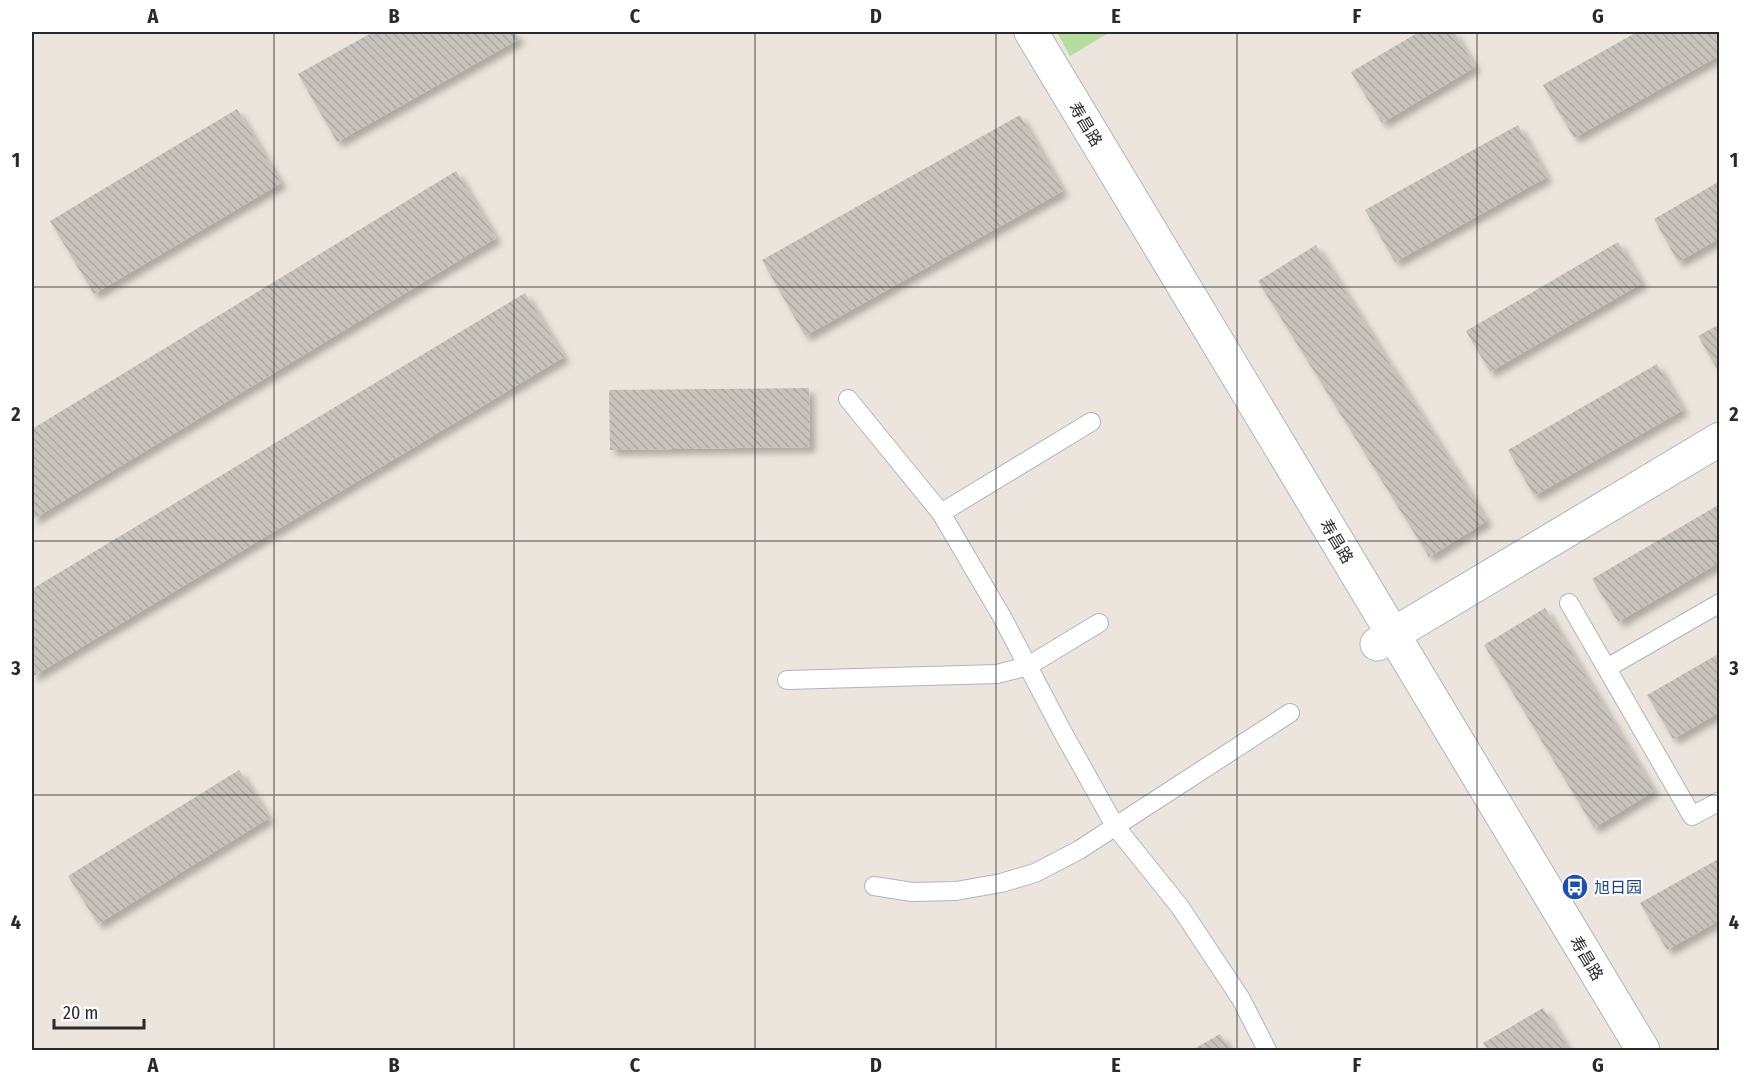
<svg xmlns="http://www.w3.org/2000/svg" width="1751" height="1082" font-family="'Fira Sans Condensed','Noto Sans SC',sans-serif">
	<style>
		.green { fill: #b5dd9e }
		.building { fill: url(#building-back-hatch); filter: url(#shadow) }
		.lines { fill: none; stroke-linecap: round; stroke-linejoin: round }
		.service-casing { stroke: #b1b4bd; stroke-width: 20 }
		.minor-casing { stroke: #b1b4bd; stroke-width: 35 }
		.tertiary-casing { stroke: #b1b4bd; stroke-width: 35 }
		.service { stroke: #fff; stroke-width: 18 }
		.minor { stroke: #fff; stroke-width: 33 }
		.tertiary { stroke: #fff; stroke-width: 33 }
		.grid { fill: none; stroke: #2a2a2a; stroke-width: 1.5; stroke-opacity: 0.55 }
		.labels { text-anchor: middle; stroke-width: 4.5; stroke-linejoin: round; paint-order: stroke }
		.street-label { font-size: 16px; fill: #2a2a2a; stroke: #fff }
		.transit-label { font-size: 16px; fill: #164399; stroke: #fff; text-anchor: start }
		.neatline { fill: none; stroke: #2a2a2a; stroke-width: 2 }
		.grid-label { font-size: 20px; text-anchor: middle; font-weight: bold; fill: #2a2a2a }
	</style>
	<defs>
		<pattern id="building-back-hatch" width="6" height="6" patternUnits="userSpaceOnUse" patternTransform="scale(1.5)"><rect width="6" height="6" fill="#c7c3bc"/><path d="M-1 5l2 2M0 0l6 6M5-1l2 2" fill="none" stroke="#aba8a2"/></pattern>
		<filter id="shadow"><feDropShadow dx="5.5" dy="5.5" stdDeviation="3" flood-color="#0004"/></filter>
	</defs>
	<rect width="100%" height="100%" fill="#ebe5dd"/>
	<path class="green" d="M1057,32H1110L1070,56Z"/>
	<path class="building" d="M373,32H515L519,39L337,142L298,74Z
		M1419,32H1454L1475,67L1382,123L1351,72Z
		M1637,32H1716L1720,38V55L1574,138L1543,85Z
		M237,109L281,183L94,294L50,221Z
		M1020,115L1063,191L805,336L762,260Z
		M1518,125L1547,177L1395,262L1365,210Z
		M456,171L496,238L32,520V429Z
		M1720,181V238L1678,262L1654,219Z
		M1618,242L1642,283L1490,372L1466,331Z
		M1316,245L1487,521L1429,557L1258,281Z
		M525,293L564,357L32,677V589Z
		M1720,324V374L1698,336Z
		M1657,364L1683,410L1534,496L1508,450Z
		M809,388L810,447L610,450L609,390Z
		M1720,504V562L1618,622L1592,579Z
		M1545,608L1654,791L1594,828L1484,645Z
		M1720,653V712L1673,739L1647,695Z
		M239,770L269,818L98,924L68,876Z
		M1720,858V920L1667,950L1640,903Z
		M1543,1008L1569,1050H1488L1483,1043Z
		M1220,1034L1230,1050H1192Z"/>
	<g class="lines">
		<defs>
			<path id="service" d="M848,399L941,513L1002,617L1062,731L1115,826L1180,907L1241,999L1267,1050
				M941,513L1091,422
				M1569,603L1692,816L1720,801
				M1607,668L1720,603
				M787,680L997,674L1028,666L1099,623
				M874,886L912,892L956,891L1001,883L1035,873L1079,850L1290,713"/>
			<path id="minor" d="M1377,644L1720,439"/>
			<path id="tertiary" d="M1031,32L1643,1050"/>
		</defs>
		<use href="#service" class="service-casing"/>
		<use href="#minor" class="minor-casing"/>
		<use href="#tertiary" class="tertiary-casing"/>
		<use href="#service" class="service"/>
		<use href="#minor" class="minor"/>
		<use href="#tertiary" class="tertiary"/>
	</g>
	<path class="grid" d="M274,32V1050M514,32V1050M755,32V1050M996,32V1050M1237,32V1050M1477,32V1050M32,287H1720M32,541H1720M32,795H1720"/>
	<defs>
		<symbol id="bus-disc" viewBox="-11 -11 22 22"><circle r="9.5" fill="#1a4fb4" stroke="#fff"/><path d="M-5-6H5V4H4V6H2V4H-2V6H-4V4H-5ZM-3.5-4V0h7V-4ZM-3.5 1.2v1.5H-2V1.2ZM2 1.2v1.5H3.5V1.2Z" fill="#fff"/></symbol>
	</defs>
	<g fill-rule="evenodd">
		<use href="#bus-disc" x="1560" y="872" width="30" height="30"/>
	</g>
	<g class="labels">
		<g class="street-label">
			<text transform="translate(1086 124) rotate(59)" y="6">寿昌路</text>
			<text transform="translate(1337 541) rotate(59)" y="6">寿昌路</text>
			<text transform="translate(1587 958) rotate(59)" y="6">寿昌路</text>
		</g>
		<g class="transit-label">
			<text x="1594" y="893">旭日园</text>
		</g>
	</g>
	<rect width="1751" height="1082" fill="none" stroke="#ffffff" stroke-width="66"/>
	<path d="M54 1019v9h90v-9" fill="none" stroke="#2a2a2a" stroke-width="3"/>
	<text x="63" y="1019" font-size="18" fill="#2a2a2a" stroke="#ffffff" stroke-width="4.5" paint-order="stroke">20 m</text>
	<rect x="33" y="33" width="1685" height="1016" class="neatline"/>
	<g class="grid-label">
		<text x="153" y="23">A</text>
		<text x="394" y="23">B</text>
		<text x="635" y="23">C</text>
		<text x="876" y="23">D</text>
		<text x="1116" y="23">E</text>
		<text x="1357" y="23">F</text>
		<text x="1598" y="23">G</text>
		<text x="16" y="167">1</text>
		<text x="1734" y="167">1</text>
		<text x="16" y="421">2</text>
		<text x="1734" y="421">2</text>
		<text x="16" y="675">3</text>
		<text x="1734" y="675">3</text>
		<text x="16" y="929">4</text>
		<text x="1734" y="929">4</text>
		<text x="153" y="1072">A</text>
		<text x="394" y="1072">B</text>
		<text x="635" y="1072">C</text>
		<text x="876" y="1072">D</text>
		<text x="1116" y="1072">E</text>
		<text x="1357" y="1072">F</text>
		<text x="1598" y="1072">G</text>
	</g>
</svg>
